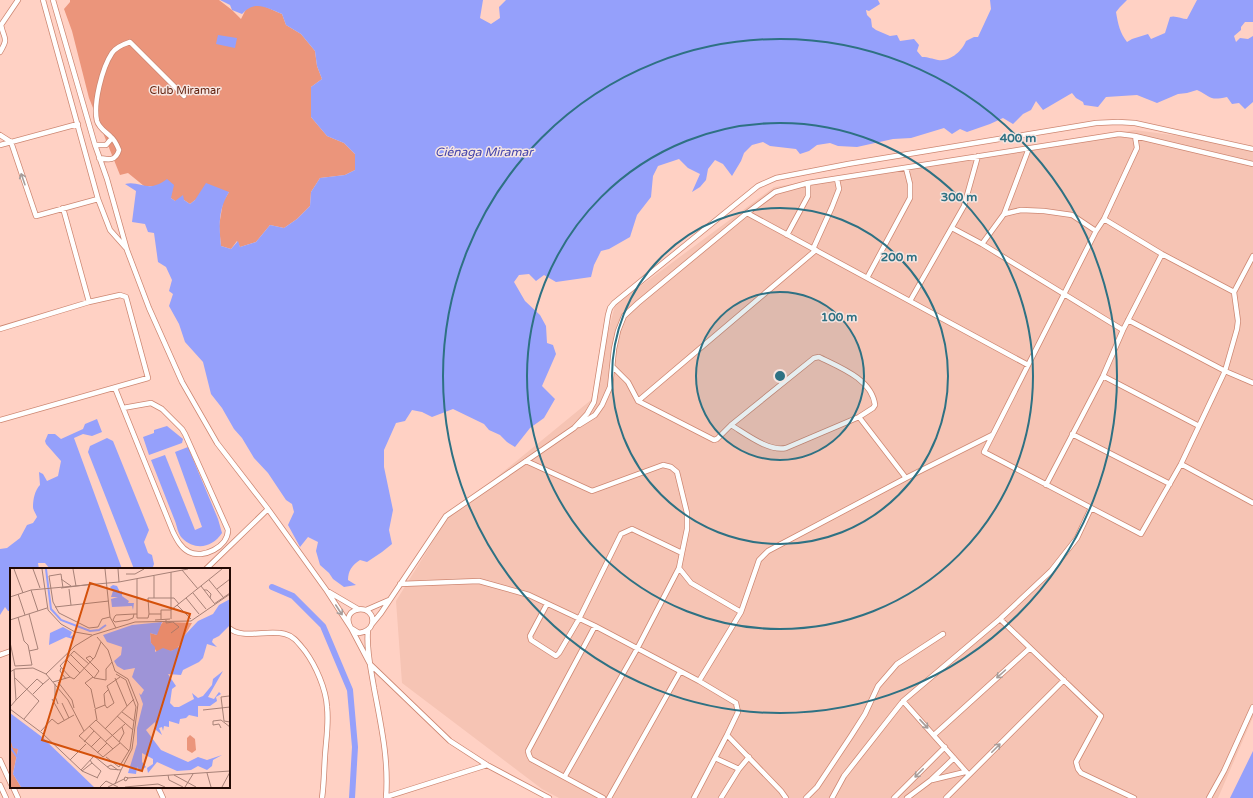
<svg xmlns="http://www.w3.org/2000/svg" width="1253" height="798" font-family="'Varela Round',sans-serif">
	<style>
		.built { fill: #f6c4b4 }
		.green { fill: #eb957b }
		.water { fill: #95a0fb }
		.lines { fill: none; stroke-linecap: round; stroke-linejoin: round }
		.canal { stroke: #95a0fb; stroke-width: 6 }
		.street-casing { stroke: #cd8772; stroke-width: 6 }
		.street { stroke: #fff; stroke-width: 4.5 }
		.oneway { stroke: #a79d9a }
		.ring { fill: none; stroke: #2e7183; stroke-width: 2 }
		.labels { text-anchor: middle; stroke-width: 3; stroke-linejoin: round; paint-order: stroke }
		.park-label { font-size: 11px; fill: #642410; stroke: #f6e6e2 }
		.water-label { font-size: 12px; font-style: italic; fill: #4343ab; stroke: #f6e6e2 }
		.inset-river { fill: none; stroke: #95a0fb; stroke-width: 2 }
		.inset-road { fill: none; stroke: #a78177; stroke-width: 1 }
		.view { fill: #d4510b; fill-opacity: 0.15; stroke: #d4510b; stroke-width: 2 }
		.inset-edge { fill: none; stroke: #220903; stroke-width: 2 }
		.centre { fill: #2e7183; stroke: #f6e6e2; stroke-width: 2 }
		.ring-label { font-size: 12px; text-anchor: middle; font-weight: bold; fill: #2e7183; stroke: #f6e6e2; stroke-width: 3; stroke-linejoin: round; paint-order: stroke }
	</style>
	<rect width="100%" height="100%" fill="#ffd1c4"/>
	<path class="built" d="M1135,130L1253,146V717L1218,798H559L542,789L402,683L396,601L448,517L591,400L615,305L774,187Z"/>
	<path class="green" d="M70,0H219L232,10L241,19L247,7C263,2 268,9 282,14L286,25L301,34L315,51L317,66L322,79L311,87V117L327,136L344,143L355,154V170L345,175L320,178L311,192L310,206L297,219L284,228L270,225L256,242L240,247L237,241L231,249L221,246L219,226L223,202L229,192L195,200L190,204L184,200L175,201L155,186H144L128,173L120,175L89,98L72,31L64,9L70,2Z"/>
	<path class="water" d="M220,0H483L480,18L491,24L500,18L499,7L506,0H878L880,4L869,11L866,10L867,15L871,19L872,27L876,30L890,36L897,35L900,41L914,39L919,45L917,51L922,57C929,57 932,59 938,60C950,62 962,51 966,41L974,37H978L991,9L990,0H1127L1120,7L1116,12C1118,24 1120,33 1127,42L1132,39L1148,34L1151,39L1165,33L1170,17C1175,15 1182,19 1187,19L1197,0H1253V22H1245L1241,27V30L1234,36L1236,42L1240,38L1248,39L1253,36V102L1245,109L1239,103L1232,104L1227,97C1209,101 1212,97 1197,90L1187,93L1178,94L1157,103L1137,95L1106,97L1098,107L1084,105L1083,102L1076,98L1072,93L1043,110L1036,101L1031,110L1023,114L1013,124L1003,118L990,124L967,132L960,129L952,134L944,128L911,138L893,139L857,147L838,146L830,143L817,145L809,151L800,154L796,149L770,146L763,142L752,145L744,153L741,161L732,176L723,164L715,160L708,169L706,180L700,187L692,192L700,174L688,168L679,159L658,166L653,176L651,197L637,215L630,237L609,249L601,251L594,265L591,277L556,282L544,275L536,281L529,274L519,275L514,282L525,301L540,315L546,326L547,343L553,345L556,354L542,386L555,399L544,418L530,428L515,447L507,442L500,435L489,430L484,424L453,409L432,417L422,412L412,410L405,421L396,423L384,450V467L393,510L389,530L392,544L382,552L367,562L360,560C352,565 348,571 348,580L356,585L344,587L333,579L329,573L320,565L316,551L318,542L308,537L300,547L288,525L294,512L292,504L286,500L268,473L254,458L242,438L234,429L222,408L211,394L203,362L185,342L179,324L169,306L173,294L169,291L172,280L166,267L158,262L154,233L148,232L145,224L132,222L136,191L125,184C137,181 146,189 156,185C160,184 164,181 167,179L174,185L171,198L175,201L183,195L184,200L190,204L195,200L206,183L229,192C218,210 219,226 221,246L231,249L238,241L240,247L256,242L270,225L284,228L297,219L310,206L311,192L320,178L345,175L355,170V154L344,143L327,136L311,117V87L322,79L317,66L315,51L301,34L286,25L282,14C265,7 255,0 242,14L232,10L230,5Z
		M218,35L237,38L235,48L216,44Z
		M97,419L102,432L92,436L83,434L74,438L122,569H50L45,563H38L39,569H11V611H8L5,607L0,615V549L7,548L20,538L27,525L33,523L37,517C36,514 33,510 33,507C33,499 35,490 40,485L39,472L43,474L47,481L58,476L61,461L46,444L45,441L48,434H55L61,439L83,429L85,424Z
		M167,426L183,439L182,443L149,455L143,437L154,433V430Z
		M107,438L113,441L149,530L144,542L148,553L152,555L154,564L153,567L148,569H134L88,452L90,446Z
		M188,447L218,519L222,533C212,548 195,551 182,538C178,534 177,526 175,521C167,501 159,480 151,460L165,455L195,530L202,527L175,452Z
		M1253,751V798H1230Z"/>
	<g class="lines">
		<path class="canal" d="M272,587L293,596L323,626L350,690L355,747L352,798"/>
		<defs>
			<path id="street" d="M43,0L98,199L110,230L126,248
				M53,0L95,145L107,179L127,250L149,308L182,382L217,443L268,509L327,591L351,628L359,633C365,632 370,630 372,624C377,602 338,606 351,628L370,664L450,741L487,765L549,798
				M0,52C9,37 4,40 1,25L18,0
				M0,135L11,142L36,216L98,199
				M0,145L78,124
				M95,145H106L112,138
				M99,158C109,160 116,161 119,150C117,145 115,140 111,137C106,132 99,128 97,121C93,104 102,68 112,53C116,47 124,44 130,42L184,96
				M747,213L1028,365
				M1004,214L1029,148
				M1104,219L1162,254L1234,292L1238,321L1237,329L1225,371L1181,464L1141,534L984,452L1096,231L1104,219L1137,148L1135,136
				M952,228L982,244L1123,330
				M787,235L808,196V183
				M982,244L1004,214L1021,210L1044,211L1072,215L1096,231
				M813,249L832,207L839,189L837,179
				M867,278L910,198V184L906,168
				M1234,292L1253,256
				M910,301L964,206L978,156
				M1128,320L1225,371L1253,383
				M0,329L89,302
				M613,367L628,382L638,401L714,440L717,439L731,425L814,358L819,357C839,367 872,379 875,405L873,408L859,417L906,478L992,435
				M1103,376L1199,426
				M115,388L123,408L173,532C177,540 181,548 189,552C203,559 228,547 228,530L185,434L182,429L162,409L151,403L123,408
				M638,401L816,250
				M0,420L148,378L126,297L120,295L89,302L63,208
				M579,425L595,415L602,405L610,387L614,349L618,331L624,316L638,303L747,213L775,192L808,183L1119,134L1135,136L1253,164
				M731,425C746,434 769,452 786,448L859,417
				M1072,434L1170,484
				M526,461L592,491L663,465L671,467L677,472L687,513V529L682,553
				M1181,464L1253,503
				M1046,485L1103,376L1123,330L1162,254
				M679,568L691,583L741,612L757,566L759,560L768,551L906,478
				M206,569L268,509
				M400,584L479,581L529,595L595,626L699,681L736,703L738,712L727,735L781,791L786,798
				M329,592L358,609
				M547,604L530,636L531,640L556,656L559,653L579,619L621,534L632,529L682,553L679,568L637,649L565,776
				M366,610L389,600
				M1000,619L1101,716L1076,762L1078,769L1081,773L1134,798
				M372,624L381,613L446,516L574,428L587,414L594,402L608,315L610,308L614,303L758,186L776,178L848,164L1096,123L1118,122L1135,123L1253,149
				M595,626L528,751L529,755L531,759L603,798
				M229,628C243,640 268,629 285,634C294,636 299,644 305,651C316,666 326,689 327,707C329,723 326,740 325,756C324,770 324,784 322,798
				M368,630C366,649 371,669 374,688C381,725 389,760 386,798
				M0,655L11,651
				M699,681L741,612
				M903,701L969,775
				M934,735L1030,648
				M715,758L739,769
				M0,760L11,784
				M932,780L965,772
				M0,785L6,798
				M13,787L18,798
				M158,787L163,798
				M386,797L487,765
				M609,798L680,672
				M694,798L727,735
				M721,798L739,769L749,757
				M806,798L817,787L851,736L865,714L878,686L897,664L943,634
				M832,798L844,776L903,701L1000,619L1051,571L1077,538L1091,508
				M894,798L945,747
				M907,798L931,780L954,758
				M946,798L1064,680
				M1209,798L1224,771L1253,707"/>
		</defs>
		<use href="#street" class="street-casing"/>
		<use href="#street" class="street"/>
	</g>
	<defs><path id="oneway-shaft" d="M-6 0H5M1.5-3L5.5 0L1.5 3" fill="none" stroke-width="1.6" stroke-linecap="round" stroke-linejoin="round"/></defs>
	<g class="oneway">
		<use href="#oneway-shaft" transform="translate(23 179) rotate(-109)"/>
		<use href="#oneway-shaft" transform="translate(339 610) rotate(57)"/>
		<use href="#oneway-shaft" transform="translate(1001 674) rotate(138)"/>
		<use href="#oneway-shaft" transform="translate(924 724) rotate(47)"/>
		<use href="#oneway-shaft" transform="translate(996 748) rotate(-45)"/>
		<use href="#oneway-shaft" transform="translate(919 773) rotate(135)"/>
	</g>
	<circle cx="780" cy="376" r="84" fill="#2e7183" fill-opacity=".12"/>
	<g class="ring">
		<circle cx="780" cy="376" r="84"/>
		<circle cx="780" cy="376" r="168"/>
		<circle cx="780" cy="376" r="253"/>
		<circle cx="780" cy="376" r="337"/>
	</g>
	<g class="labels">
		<g class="park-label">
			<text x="185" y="94">Club Miramar</text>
		</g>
		<g class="water-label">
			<text x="484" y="156">Ciénaga Miramar</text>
		</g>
	</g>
	<g transform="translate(10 568)">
		<rect width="220" height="220" fill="#ffd1c4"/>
		<path d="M153,54L182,55L167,81L161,83L150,82L147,84L141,75L140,65L147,67V62ZM180,167L185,171L186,182L182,185L177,182V170ZM0,171L8,181L3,206L11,219H0Z" fill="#eb957b"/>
		<path d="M103,17L107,18L110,24L112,23V28L119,33L118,35H124L123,42L122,38L102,39L101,31L108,29H101L103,23L100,19ZM220,31V57L209,68L203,71L202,74L207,79L197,76L193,90L189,94L173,102L171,107L158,106L166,118L162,121L160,135L164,139H169L184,131L182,125L188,130L193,128L202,117L203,111L213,103L198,129L204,131L209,124L211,126L206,129L207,133L200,138H188V149L179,147L176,150L170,151L169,156L159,153V159L154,158L153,163L152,159L149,160L152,167L146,162L145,154L136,162L151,182L178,194L188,189L197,192L212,187L203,192L202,198L197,202L188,198L181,202L167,203L147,194L138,205L137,200L143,196V191L132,185V194L136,199L130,203L127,199L126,206L118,205L127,176V160L133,136L129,125L131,127L134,122L122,109L125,100L114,102L107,98L104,93L111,87L112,79L97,74L93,67L122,57L152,54L147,67L140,65L141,75L145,79V84L153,80L161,83L169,79L173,69L188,53L203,46L209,37ZM53,59L62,64L60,69L63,67V71L56,69L39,77L40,65ZM0,145L32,169L84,219H11L3,206L8,181L3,180L0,171Z" fill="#95a0fb"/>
		<path class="inset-river" d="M36,1L41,41L51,52L80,63L89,62L96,57M0,179L7,189"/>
		<path class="inset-road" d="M4,1L13,25M23,1L30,20M32,1L38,42L51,56L65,64L82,67M63,1L66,18M95,1L100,49M108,1L109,14M172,2L188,21M116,6H125L134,1M144,8V30H164L169,36M51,11L61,18M127,11V50H138L139,46H151M199,12L213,29M191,18L204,35M51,20L83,16M53,20L51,6L39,8L43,34L49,45L79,60L88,59L92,51L100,49L106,60M59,21L61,37M207,21L220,11M21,22L28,43M194,22H197L201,26L200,30M183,25L196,41M8,26L15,47M0,29L21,22L109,14L178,1M176,30L189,46M204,36L220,25M167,37L181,51M45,39L99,33M19,46L28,81L19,83M124,46L123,50L118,52L105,54L103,52L105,48L106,47L124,46H127M139,46L138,30H144M151,51V42H161L212,1M161,51V4M0,52L37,40M145,52L160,51M156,52V55L163,54L169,59L161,65M0,74L5,98M61,87L84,110L89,103L76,90L80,88L83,91M220,91V138M57,92L70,105M5,98L22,97L18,77L14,73L8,49M51,100L50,103L56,111M0,104L5,101L23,100L36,106L58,132L74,163M36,106L65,78L83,67L125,54L181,53L220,26M4,109L29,133L14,151M60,109L50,98L64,83L79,96M83,109L75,115L81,121L85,140M84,110L96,112V101L102,94M105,110L117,138M43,114L60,109L64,111L85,89L91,74M48,114L62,132L64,140M45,116V128L48,136M23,126L33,116M219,128L211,129L214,153L220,154M42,131L54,152M6,132L27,111L33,116L40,110M52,135L59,150M95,137L94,126L99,121M0,139L6,132L4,102M0,141L32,165L72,203L88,210M193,142L220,139M112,144L124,153M107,148L123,162M87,152L85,141L95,137L97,140L104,135L97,118L110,109M79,158L103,181M211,160L209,156L203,157V153L211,152L220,159M95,161L124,131M31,163L42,151L48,156L64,147M74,174L84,163M95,174L115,156M109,174L114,165L112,159M110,175L93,189L69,168L86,152L119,183M81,179L91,169M87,185L97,175M84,188L100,201L111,202L122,181L128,136L118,111L105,103L98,82L87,69M96,189L109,199L120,181L126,139L116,112L106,106M60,192L76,176M82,195L91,203L87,210M97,199L101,197L108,202M71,202L84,188M72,203L82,195L80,192M197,205L201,219M158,207L159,212L173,219M164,207L186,219M115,209L118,210L116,213L114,212ZM117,210L220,203M105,216L111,202M90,219L96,213L108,219M98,219L114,211M115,219L148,216L155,219M175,219L183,206M212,219L220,204"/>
		<path class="view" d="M80,15L180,46L132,203L32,172Z"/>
		<rect width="220" height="220" class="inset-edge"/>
	</g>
	<circle cx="780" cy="376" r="6" class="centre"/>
	<g class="ring-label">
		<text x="1018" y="142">400 m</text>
		<text x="959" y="201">300 m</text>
		<text x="899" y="261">200 m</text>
		<text x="839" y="321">100 m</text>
	</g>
</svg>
